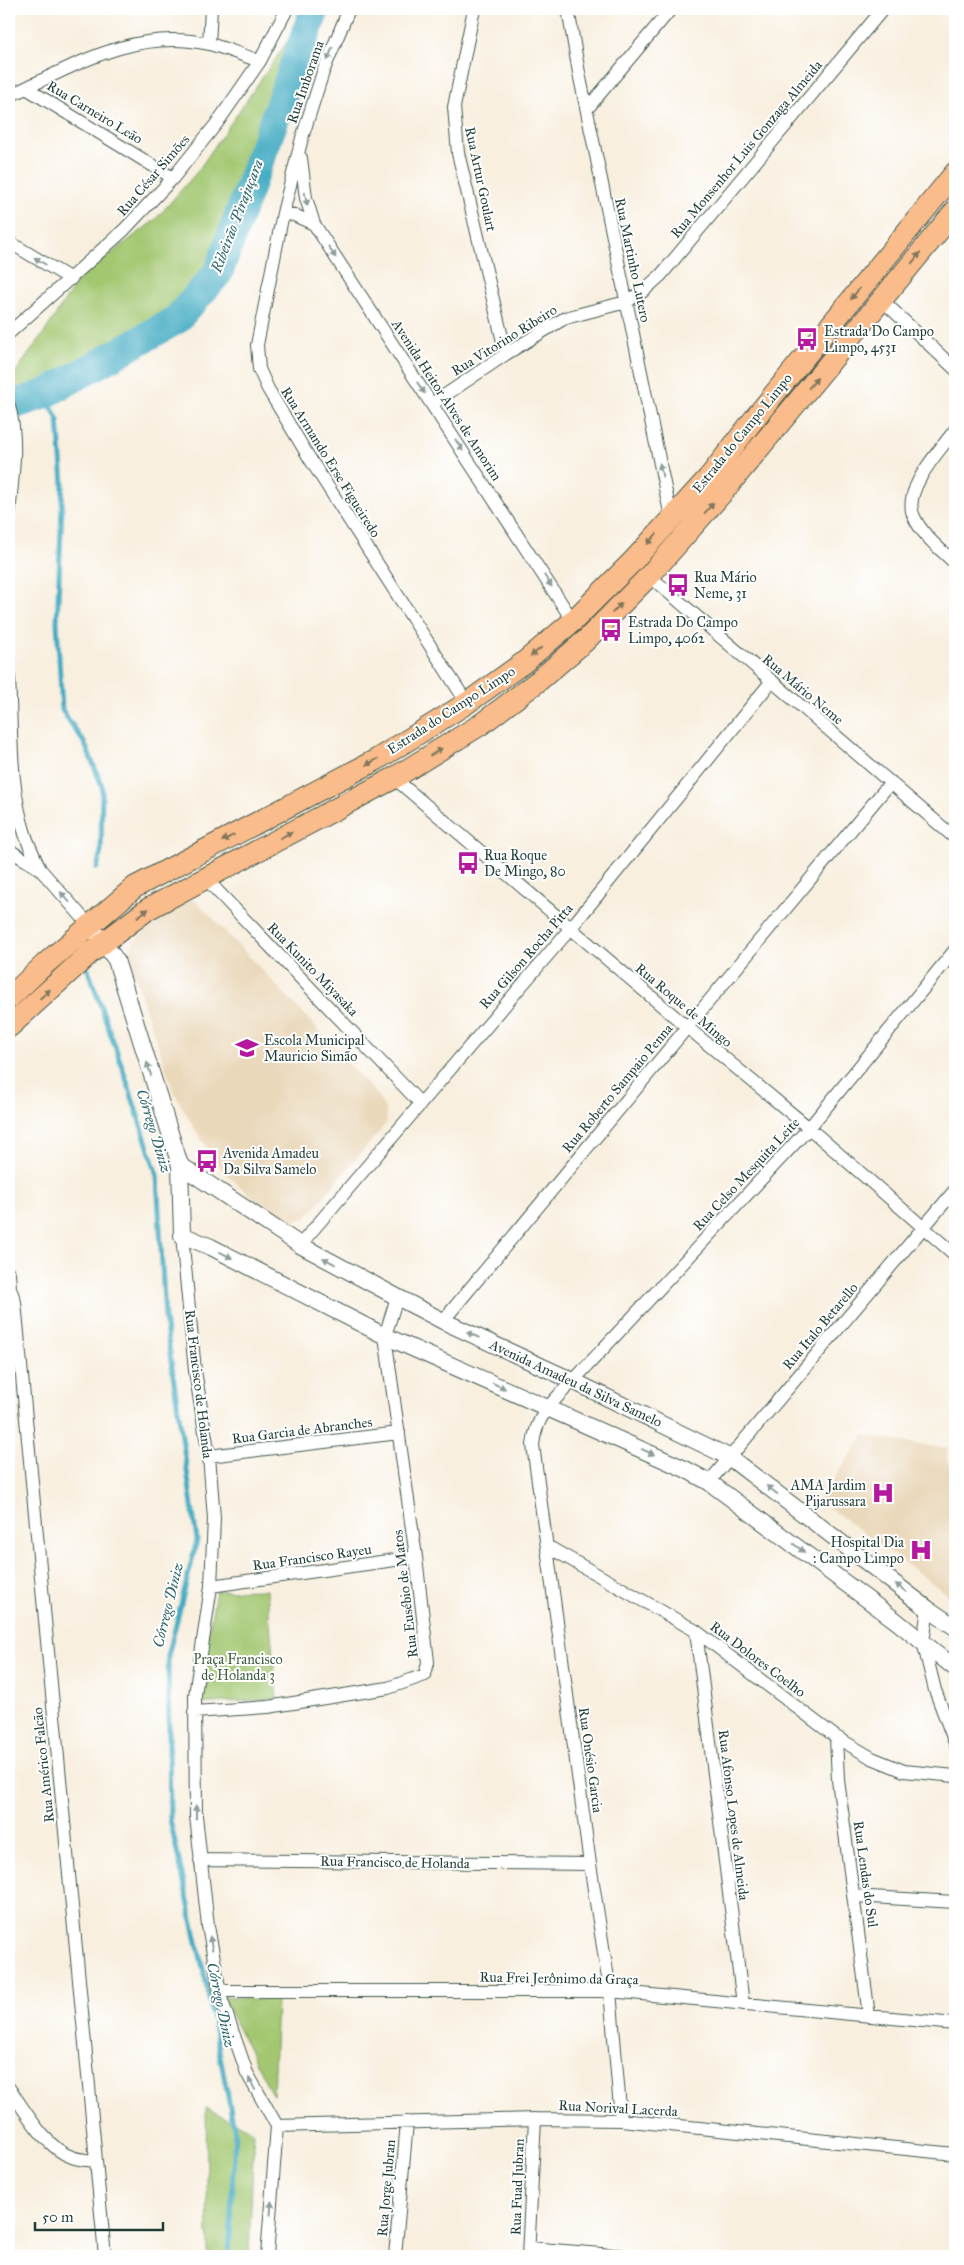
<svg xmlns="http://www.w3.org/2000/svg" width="964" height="2265" font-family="'IM FELL Great Primer',serif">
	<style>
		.built { fill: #ead8ba }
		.green { fill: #a3c771; stroke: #618252 }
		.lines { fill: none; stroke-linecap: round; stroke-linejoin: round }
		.stream { stroke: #42abc2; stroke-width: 5 }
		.river { stroke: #42abc2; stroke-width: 30 }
		.minor-casing { stroke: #40584e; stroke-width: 14 }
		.tertiary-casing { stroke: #40584e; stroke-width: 18 }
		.primary-casing { stroke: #40584e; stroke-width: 23 }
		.minor { stroke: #fff; stroke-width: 12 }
		.tertiary { stroke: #fff; stroke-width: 16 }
		.primary { stroke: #f9bc8a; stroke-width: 21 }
		.oneway { fill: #8f9e9a }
		.oneway2 { fill: #81765b }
		.labels { text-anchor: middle; stroke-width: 4; stroke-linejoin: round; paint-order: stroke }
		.street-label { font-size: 14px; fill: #1f3d34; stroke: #fff }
		.poi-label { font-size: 14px; fill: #1f3d34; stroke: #fff; text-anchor: start }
		.park-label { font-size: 14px; fill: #406043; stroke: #fff }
		.water-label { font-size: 15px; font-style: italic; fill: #2b6466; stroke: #fff }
	</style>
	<rect width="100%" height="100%" fill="#fff"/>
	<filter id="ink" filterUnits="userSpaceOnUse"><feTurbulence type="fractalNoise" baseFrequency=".02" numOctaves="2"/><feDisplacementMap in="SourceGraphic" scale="10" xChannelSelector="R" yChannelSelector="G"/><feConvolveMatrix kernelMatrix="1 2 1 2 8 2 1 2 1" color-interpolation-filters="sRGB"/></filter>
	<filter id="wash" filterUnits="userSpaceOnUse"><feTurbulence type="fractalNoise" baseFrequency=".0096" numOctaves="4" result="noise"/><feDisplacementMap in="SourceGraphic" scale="20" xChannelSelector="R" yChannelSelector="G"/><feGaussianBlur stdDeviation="1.12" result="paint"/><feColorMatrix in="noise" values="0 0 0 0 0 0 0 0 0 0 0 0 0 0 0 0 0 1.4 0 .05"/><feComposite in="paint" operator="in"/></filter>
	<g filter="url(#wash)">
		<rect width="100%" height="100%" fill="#f8efdf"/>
		<path class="built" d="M189,900L195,901L201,906L296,1006L378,1096L386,1111L387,1122L306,1218L291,1221L282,1219L259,1203L223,1171L197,1133L173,1090L129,960L130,951L133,941L150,927Z
			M864,1435L948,1449L947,1459L955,1479V1600L819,1500Z"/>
		<path class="green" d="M293,33L253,177L220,244L203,272L151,334L57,379L19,403L9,388V381L44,333L80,277L155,220L197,172Z
			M267,1590L277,1699L196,1704L216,1591Z
			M222,1997L277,2000L273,2096Z
			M206,2108L254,2132L249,2256H208Z"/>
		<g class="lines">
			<path class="stream" d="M45,394L58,420L63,483L57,623L62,710L85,744L102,786L101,852L97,868
				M87,967L123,1069L157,1175L165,1319L197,1540L168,1656L170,1820L205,1978L235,2133L229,2256"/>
			<path class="river" d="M9,406L45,394L176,320L218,273L315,9"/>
		</g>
	</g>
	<g filter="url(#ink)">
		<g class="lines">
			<defs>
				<path id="minor" d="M349,9L323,72L302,138L283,213L257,345L259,369L268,389L310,459L467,703
					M474,9L454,107L458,153L506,354
					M568,9L579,73L671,517
					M209,44L211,9
					M26,88L173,178
					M9,96C74,66 135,27 209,44C226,48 243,56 260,61
					M587,109L671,9
					M301,158L306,198L314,224
					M283,213L294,215L314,224L573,621
					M9,242L71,279
					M882,300L955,369
					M9,333L124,230L173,178L217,123L260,61L287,9
					M432,404L506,354L565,318L626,302L642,292L661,275L883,9
					M9,406C19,442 12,478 9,515
					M955,430C940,450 901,491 914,517C923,536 940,549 955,563
					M646,573L955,838
					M9,678C12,729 9,785 25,834C29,846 35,858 40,869
					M394,778L687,1027L809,1128L955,1255
					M9,850L40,869L90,926
					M205,878L420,1103
					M182,1235L195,1371L209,1456L214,1518L211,1586L195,1695L196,1816L208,1926L221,1998L247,2073L277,2126L267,2256
					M300,1245L570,929L771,682
					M9,1273L10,1288L15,1302L105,2256
					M443,1321L891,782
					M209,1456L399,1433
					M709,1482L955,1190
					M547,1546L696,1631L836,1737L872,1758L904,1771L955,1776
					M211,1586L416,1557
					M928,1609L923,1642L935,1690L955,1743
					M696,1631L743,2004
					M194,1712L268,1707L388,1688L425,1675L428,1662L416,1557L385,1336L397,1297
					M836,1737L838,1780L869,2016
					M200,1860L590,1864
					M854,1896L955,1902
					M220,1991H610L955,2024
					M9,2088C24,2109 46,2149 72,2157C79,2160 88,2160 96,2161
					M621,2120L610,1991L590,1864L533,1445C536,1415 553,1401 573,1381L809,1128L955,950
					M277,2126L535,2119L621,2120L955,2154
					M529,2248L625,2256
					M395,2256L407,2122
					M528,2256L535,2119"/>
				<path id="tertiary" d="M97,934L116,960L180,1165L182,1235L211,1247L385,1336L685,1469L709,1482L895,1620L955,1668
					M180,1165L300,1245L397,1297L443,1321L573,1381L729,1457L928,1609L955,1627"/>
				<path id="primary" d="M9,998L45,964L135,887L376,760L467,703L523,663L573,621L633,561L710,476L758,414L955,173
					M9,1027L90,953L148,909L394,778L480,725L537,682L585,641L649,576L723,492L955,211"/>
			</defs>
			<use href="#minor" class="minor-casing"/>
			<use href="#tertiary" class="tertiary-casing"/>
			<use href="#primary" class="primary-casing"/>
			<use href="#minor" class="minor"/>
			<use href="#tertiary" class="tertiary"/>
			<use href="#primary" class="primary"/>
		</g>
		<defs><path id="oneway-solid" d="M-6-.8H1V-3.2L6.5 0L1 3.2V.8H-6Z" transform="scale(1.25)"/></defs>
		<g class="oneway">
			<use href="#oneway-solid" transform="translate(330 54) rotate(112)"/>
			<use href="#oneway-solid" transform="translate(306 199) rotate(78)"/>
			<use href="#oneway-solid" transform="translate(332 252) rotate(57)"/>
			<use href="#oneway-solid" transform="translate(40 261) rotate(-148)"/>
			<use href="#oneway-solid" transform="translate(421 388) rotate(56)"/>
			<use href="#oneway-solid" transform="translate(459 445) rotate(57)"/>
			<use href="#oneway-solid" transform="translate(661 470) rotate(-102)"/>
			<use href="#oneway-solid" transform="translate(548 581) rotate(57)"/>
			<use href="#oneway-solid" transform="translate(65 897) rotate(-132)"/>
			<use href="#oneway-solid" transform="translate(149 1069) rotate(-108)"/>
			<use href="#oneway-solid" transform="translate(226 1255) rotate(27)"/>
			<use href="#oneway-solid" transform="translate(329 1261) rotate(-152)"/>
			<use href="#oneway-solid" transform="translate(473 1335) rotate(-155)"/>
			<use href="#oneway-solid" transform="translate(499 1386) rotate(24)"/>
			<use href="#oneway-solid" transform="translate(648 1452) rotate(24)"/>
			<use href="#oneway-solid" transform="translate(772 1490) rotate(-143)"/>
			<use href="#oneway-solid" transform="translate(799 1548) rotate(37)"/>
			<use href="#oneway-solid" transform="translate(901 1588) rotate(-143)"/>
			<use href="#oneway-solid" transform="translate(196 1812) rotate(-90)"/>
			<use href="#oneway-solid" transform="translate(211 1943) rotate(-101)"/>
			<use href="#oneway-solid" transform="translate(252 2084) rotate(-118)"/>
			<use href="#oneway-solid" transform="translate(271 2208) rotate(-86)"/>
		</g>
		<g class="oneway2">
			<use href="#oneway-solid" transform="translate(916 258) rotate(-51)"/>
			<use href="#oneway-solid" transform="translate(855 294) rotate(129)"/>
			<use href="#oneway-solid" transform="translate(813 383) rotate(-50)"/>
			<use href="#oneway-solid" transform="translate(709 508) rotate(-49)"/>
			<use href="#oneway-solid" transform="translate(652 539) rotate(132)"/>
			<use href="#oneway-solid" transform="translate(617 608) rotate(-45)"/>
			<use href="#oneway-solid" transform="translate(536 652) rotate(140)"/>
			<use href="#oneway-solid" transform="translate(436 752) rotate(-32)"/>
			<use href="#oneway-solid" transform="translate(372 762) rotate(151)"/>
			<use href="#oneway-solid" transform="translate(286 835) rotate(-28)"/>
			<use href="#oneway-solid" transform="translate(228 838) rotate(152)"/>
			<use href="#oneway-solid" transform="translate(143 913) rotate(-35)"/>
			<use href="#oneway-solid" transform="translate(45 994) rotate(-42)"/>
		</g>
	</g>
	<defs>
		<symbol id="bus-bare" viewBox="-9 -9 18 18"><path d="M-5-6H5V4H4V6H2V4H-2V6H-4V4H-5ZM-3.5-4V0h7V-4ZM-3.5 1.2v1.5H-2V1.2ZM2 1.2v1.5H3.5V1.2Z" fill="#b5179e" stroke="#fff" stroke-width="2.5" paint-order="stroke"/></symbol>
		<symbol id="school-bare" viewBox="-9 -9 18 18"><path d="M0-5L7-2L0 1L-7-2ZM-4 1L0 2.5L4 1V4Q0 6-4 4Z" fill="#b5179e" stroke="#fff" stroke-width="2.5" paint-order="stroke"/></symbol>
		<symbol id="hospital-bare" viewBox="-9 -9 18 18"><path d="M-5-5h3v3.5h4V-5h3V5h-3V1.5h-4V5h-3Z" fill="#b5179e" stroke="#fff" stroke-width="2.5" paint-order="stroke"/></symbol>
	</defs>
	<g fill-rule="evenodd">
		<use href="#bus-bare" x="791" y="323" width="32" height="32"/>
		<use href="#bus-bare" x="662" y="569" width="32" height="32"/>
		<use href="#bus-bare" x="595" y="614" width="32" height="32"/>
		<use href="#bus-bare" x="452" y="847" width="32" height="32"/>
		<use href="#school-bare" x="231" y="1032" width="32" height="32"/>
		<use href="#bus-bare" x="191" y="1145" width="32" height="32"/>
		<use href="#hospital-bare" x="867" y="1477" width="32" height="32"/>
		<use href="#hospital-bare" x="905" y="1534" width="32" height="32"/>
	</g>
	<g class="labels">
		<g class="street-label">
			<text transform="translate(305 82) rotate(-71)" y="5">Rua Imborama</text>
			<text transform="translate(95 112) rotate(31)" y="5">Rua Carneiro Leão</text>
			<text transform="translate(746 149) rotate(-50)" y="5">Rua Monsenhor Luis Gonzaga Almeida</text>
			<text transform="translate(153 175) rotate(-49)" y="5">Rua César Simões</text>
			<text transform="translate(481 179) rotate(78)" y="5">Rua Artur Goulart</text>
			<text transform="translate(633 260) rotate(78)" y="5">Rua Martinho Lutero</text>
			<text transform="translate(504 340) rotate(-32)" y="5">Rua Vitorino Ribeiro</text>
			<text transform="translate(447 400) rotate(57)" y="5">Avenida Heitor Alves de Amorim</text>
			<text transform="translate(742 433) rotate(-51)" y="5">Estrada do Campo Limpo</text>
			<text transform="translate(331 462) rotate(58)" y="5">Rua Armando Erse Figueiredo</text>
			<text transform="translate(803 689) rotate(40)" y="5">Rua Mário Neme</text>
			<text transform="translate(451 710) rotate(-33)" y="5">Estrada do Campo Limpo</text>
			<text transform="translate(526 956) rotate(-49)" y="5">Rua Gilson Rocha Pitta</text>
			<text transform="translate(313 969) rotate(46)" y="5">Rua Kunito Miyasaka</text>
			<text transform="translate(684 1005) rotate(40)" y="5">Rua Roque de Mingo</text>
			<text transform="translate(617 1088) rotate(-50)" y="5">Rua Roberto Sampaio Penna</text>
			<text transform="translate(746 1174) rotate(-47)" y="5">Rua Celso Mesquita Leite</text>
			<text transform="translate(820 1326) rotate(-50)" y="5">Rua Italo Betarello</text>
			<text transform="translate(576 1383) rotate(25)" y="5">Avenida Amadeu da Silva Samelo</text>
			<text transform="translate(199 1384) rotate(83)" y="5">Rua Francisco de Holanda</text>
			<text transform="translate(302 1430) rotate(-7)" y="5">Rua Garcia de Abranches</text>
			<text transform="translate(312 1557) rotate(-8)" y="5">Rua Francisco Rayeu</text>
			<text transform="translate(405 1594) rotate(-97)" y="5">Rua Eusébio de Matos</text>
			<text transform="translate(758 1659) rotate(37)" y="5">Rua Dolores Coelho</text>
			<text transform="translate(591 1760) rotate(82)" y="5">Rua Onésio Garcia</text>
			<text transform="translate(43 1765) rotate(-96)" y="5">Rua Américo Falcão</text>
			<text transform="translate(734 1815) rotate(83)" y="5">Rua Afonso Lopes de Almeida</text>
			<text transform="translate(395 1862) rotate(1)" y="5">Rua Francisco de Holanda</text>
			<text transform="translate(866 1874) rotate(82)" y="5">Rua Lendas do Sul</text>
			<text transform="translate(559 1978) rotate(1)" y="5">Rua Frei Jerônimo da Graça</text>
			<text transform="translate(618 2108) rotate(3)" y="5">Rua Norival Lacerda</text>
			<text transform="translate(517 2187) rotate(-88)" y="5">Rua Fuad Jubran</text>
			<text transform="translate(386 2188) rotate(-85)" y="5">Rua Jorge Jubran</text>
		</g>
		<g class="poi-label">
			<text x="824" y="336">Estrada Do Campo<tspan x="824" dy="16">Limpo, 4531</tspan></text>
			<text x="694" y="582">Rua Mário<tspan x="694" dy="16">Neme, 31</tspan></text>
			<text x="628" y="627">Estrada Do Campo<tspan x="628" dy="16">Limpo, 4062</tspan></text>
			<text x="484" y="860">Rua Roque<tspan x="484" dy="16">De Mingo, 80</tspan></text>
			<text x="264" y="1045">Escola Municipal<tspan x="264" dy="16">Mauricio Simão</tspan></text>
			<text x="223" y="1158">Avenida Amadeu<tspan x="223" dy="16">Da Silva Samelo</tspan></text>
			<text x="866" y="1490" text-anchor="end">AMA Jardim<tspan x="866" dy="16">Pijarussara</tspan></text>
			<text x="904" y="1547" text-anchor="end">Hospital Dia<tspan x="904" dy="16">: Campo Limpo</tspan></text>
		</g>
		<g class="park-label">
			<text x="238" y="1664">Praça Francisco<tspan x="238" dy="16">de Holanda 3</tspan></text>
		</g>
		<g class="water-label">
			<text transform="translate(237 216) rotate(-69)" y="5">Ribeirão Pirajuçara</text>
			<text transform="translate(154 1131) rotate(73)" y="5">Córrego Diniz</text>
			<text transform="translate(168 1605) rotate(-76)" y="5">Córrego Diniz</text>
			<text transform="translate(221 2005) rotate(78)" y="5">Córrego Diniz</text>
		</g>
	</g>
	<rect width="964" height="2265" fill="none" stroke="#fff" stroke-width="30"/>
	<path d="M35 2222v8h128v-8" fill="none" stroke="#1f3d34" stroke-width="2.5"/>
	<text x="42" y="2222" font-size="15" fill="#1f3d34" stroke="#ffffff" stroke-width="4" paint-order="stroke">50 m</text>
</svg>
